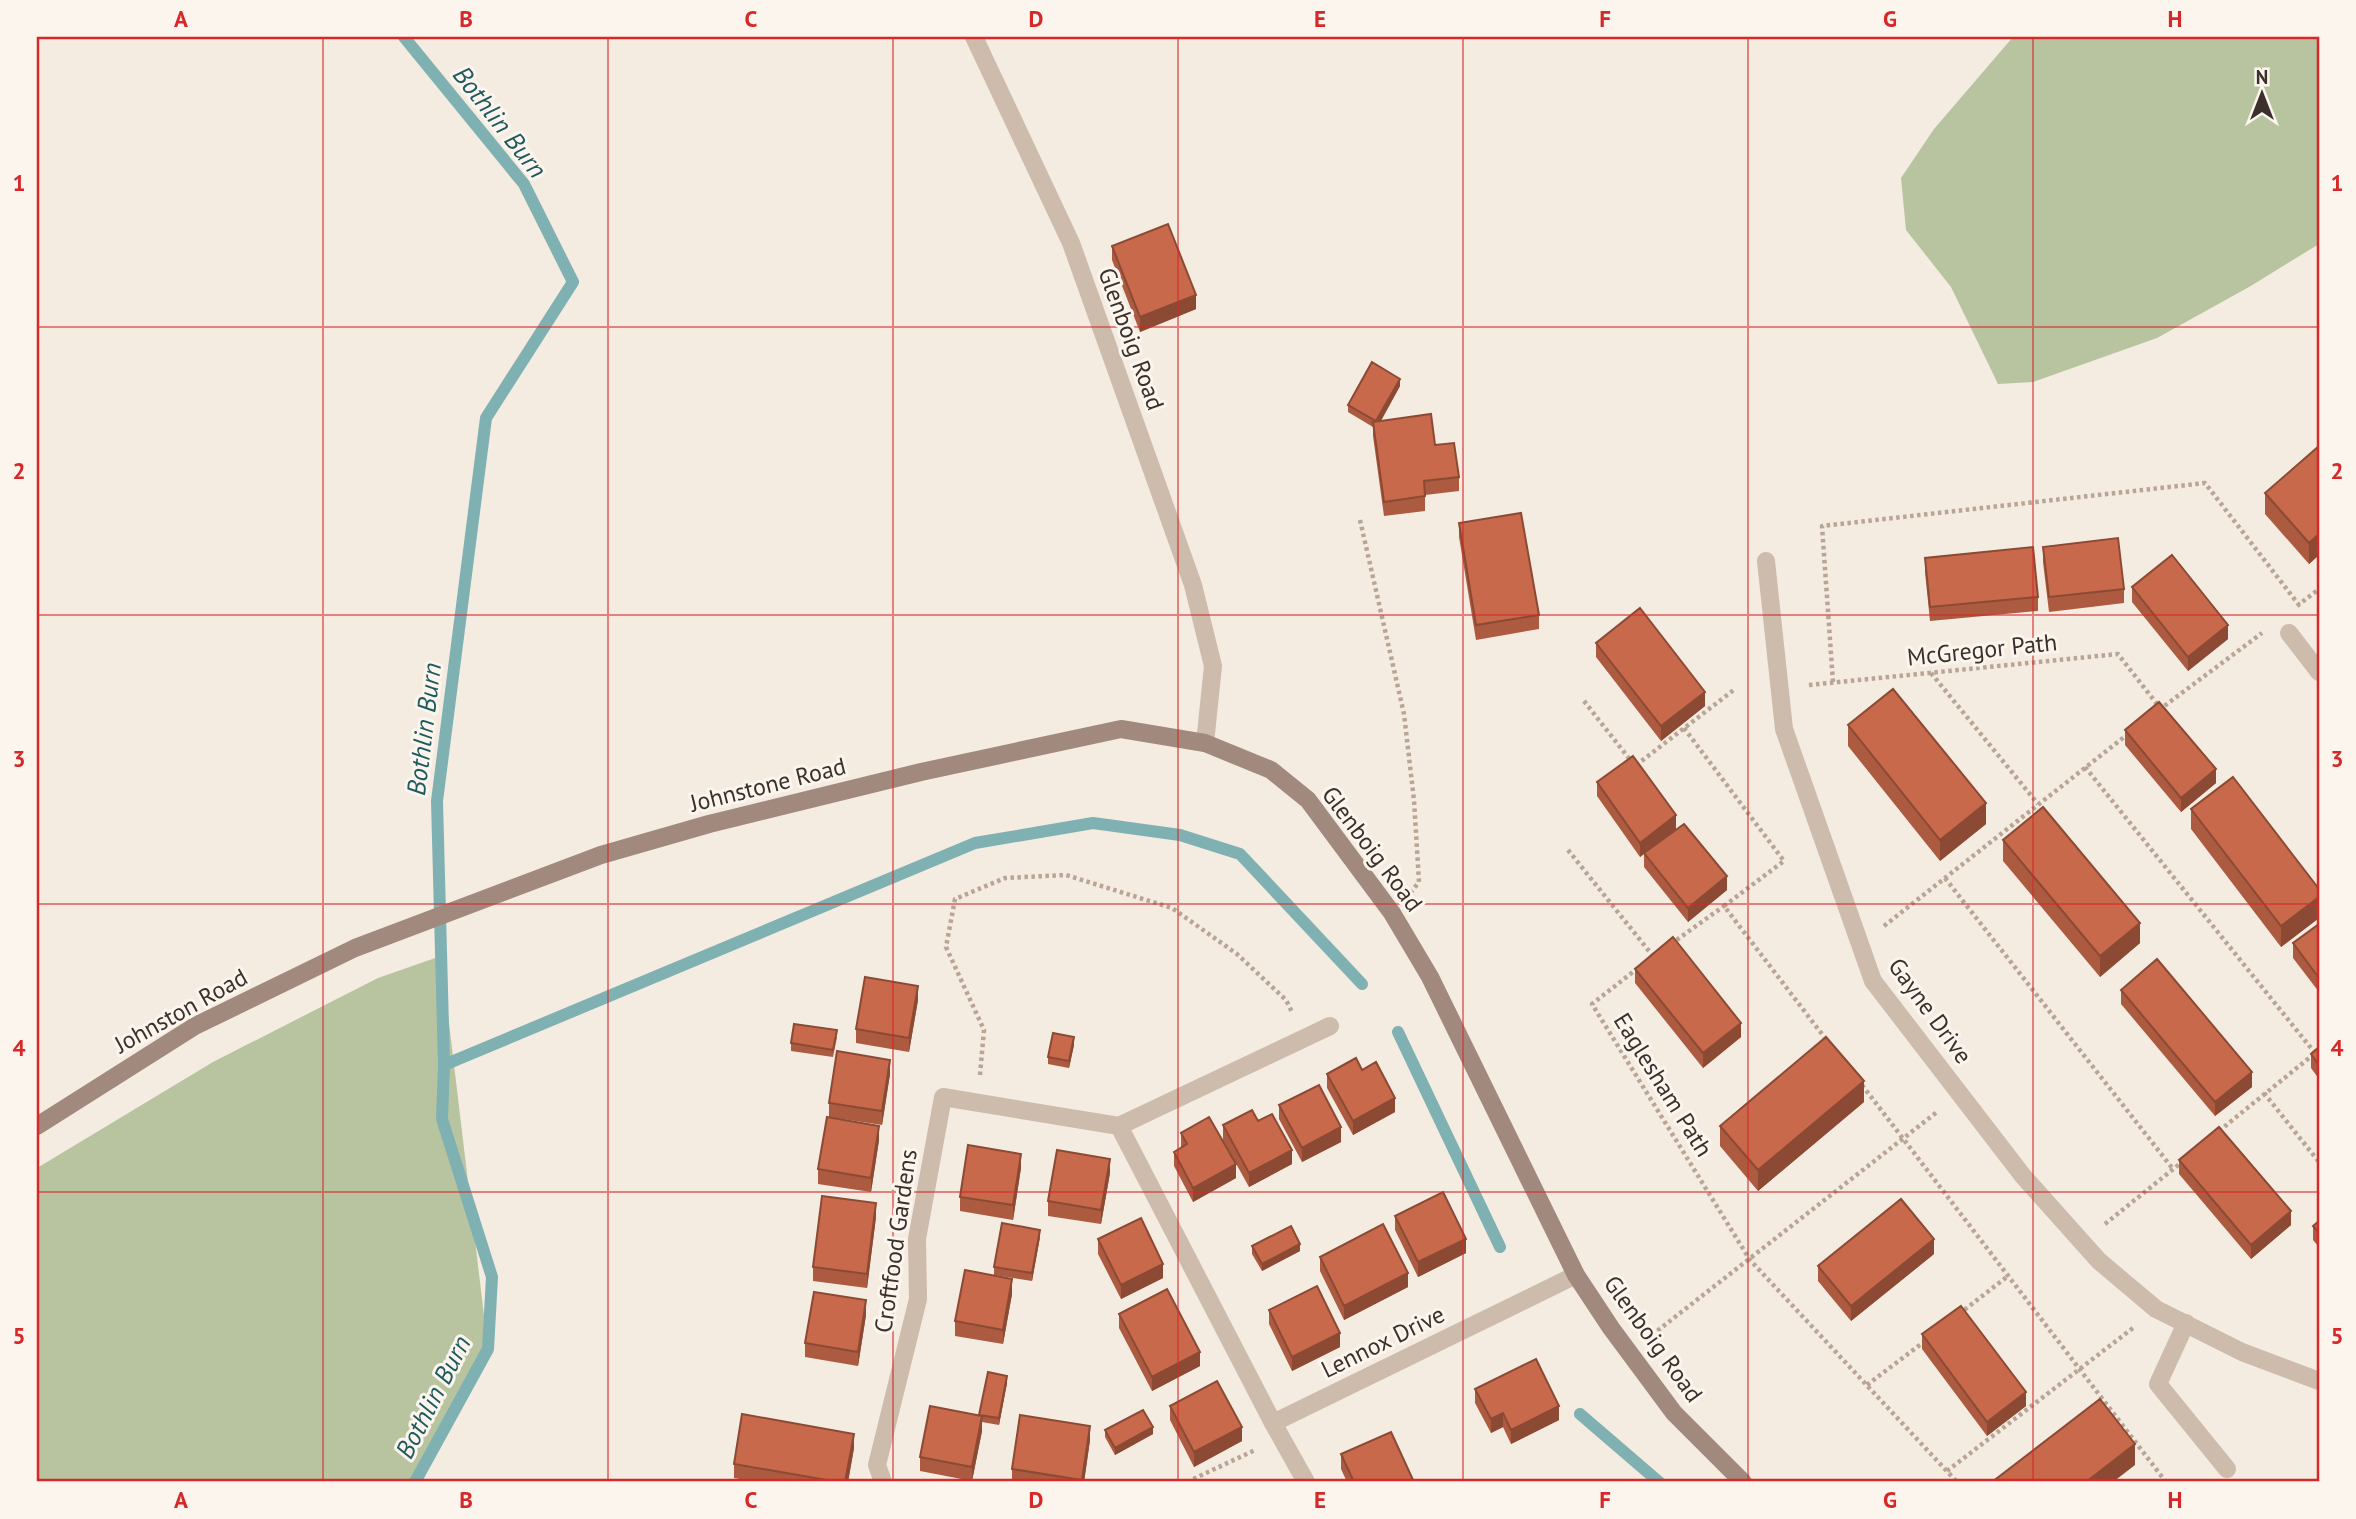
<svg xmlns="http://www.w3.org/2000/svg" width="2356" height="1519" font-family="'PT Sans',sans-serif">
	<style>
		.green { fill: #b8c4a0 }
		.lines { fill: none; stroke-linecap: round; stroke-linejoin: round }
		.stream { stroke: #7fb0b2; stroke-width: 12 }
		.path { stroke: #b9a596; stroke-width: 4.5; stroke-dasharray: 3.5 3.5; stroke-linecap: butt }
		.minor { stroke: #cdbbac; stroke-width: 18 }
		.tertiary { stroke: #cdbbac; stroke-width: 18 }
		.secondary { stroke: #a18a7d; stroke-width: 18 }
		.wall { fill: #ac5a40 }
		.shaded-wall { fill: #8c4a34 }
		.building { fill: #c8694b; stroke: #8c4a34; stroke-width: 2 }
		.grid { fill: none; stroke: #d62828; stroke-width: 2; stroke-opacity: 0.55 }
		.labels { text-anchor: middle; stroke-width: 6; stroke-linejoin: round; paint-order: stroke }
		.street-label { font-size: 24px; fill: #3b302b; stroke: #fbf5ee }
		.water-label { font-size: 26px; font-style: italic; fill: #1f5a5e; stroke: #fbf5ee }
		.neatline { fill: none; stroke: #d62828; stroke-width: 2.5 }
		.grid-label { font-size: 23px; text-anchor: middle; font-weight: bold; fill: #d62828 }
	</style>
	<rect width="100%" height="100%" fill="#f4ebe1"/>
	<path class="green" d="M2013,37H2319V244L2249,287L2157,338L2033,382L1998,384L1951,287L1906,230L1901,178L1934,129Z
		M441,956L488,1349L416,1482H37V1168L213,1062L378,978Z"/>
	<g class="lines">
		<path class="stream" d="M404,37L524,184L573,282L486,418L437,801L444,1065L442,1119L492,1277L488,1349L415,1482
			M1398,1032L1500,1247
			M444,1065L975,843L1093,823L1180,835L1240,854L1362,984
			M1580,1414L1659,1482"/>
		<path class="path" d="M1360,520L1404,714L1414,800L1419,882L1411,892
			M2297,606L2319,589
			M1931,673L2038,804
			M1833,682L1822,526L2205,483L2299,605
			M1809,685L2118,654L2160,708
			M1584,701L1635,766L1735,689
			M2159,710L2262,633
			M1684,728L1784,861L1724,906L1828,1042
			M2085,767L2315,1053
			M1568,850L1653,956L1651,958
			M1945,878L2173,1169
			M1884,926L2128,734
			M1671,944L1724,906
			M1638,968L1592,1004L1750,1260L1957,1482
			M980,1075L984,1030L946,947L955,899L1005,878L1066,875L1172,908L1237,954L1286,1000L1292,1012
			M1862,1085L2166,1482
			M2264,1093L2319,1162
			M2219,1131L2319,1050
			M2105,1224L2182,1162
			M1959,1314L2008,1276
			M1652,1335L1937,1112
			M1867,1385L1925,1341
			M1947,1471L2133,1328
			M1187,1482L1255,1450"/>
		<path class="minor" d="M1766,561L1784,729L1873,981L2023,1176L2099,1261L2156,1309L2242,1352L2319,1381
			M2289,633L2319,672
			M1119,1126L1330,1026
			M2186,1323L2158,1384L2227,1469
			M1273,1423L1576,1275
			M883,1482L877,1465L918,1299L917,1239L943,1097L1119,1126L1273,1423L1306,1482"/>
		<path class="tertiary" d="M974,37L1071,243L1193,585L1213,666L1205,743"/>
		<path class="secondary" d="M37,1126L195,1026L355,948L601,855L709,824L921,772L1121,729L1205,743L1271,770L1308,800L1392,913L1430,977L1576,1275L1611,1328L1674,1413L1743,1482"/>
	</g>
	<path class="wall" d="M1112,246L1196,309L1140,332L1112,260Z
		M1400,386L1381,421L1435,445L1459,477V491L1425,495V511L1384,516L1373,436V427L1348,412V405Z
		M2319,446V555L2309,564L2265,514V493Z
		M1459,523L1539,615V629L1476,640L1459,537Z
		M2043,547L2124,589V603L2049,612L2043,562Z
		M1925,558L2038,597V611L1930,621L1925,572Z
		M2132,587L2228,639L2188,671L2132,602Z
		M1596,643L1705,706L1661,741L1596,657Z
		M1848,725L1986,824L1940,861L1848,746Z
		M2125,730L2216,783L2181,812L2125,745Z
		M1597,782L1676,829L1664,838L1727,890L1688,922L1644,867V854L1640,857L1597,796Z
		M2191,809L2319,889V918L2281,947L2191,829Z
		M2003,840L2140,943L2100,977L2003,861Z
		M2319,924V992L2293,958V943Z
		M1635,969L1741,1037L1703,1068L1635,983Z
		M2121,990L2252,1087L2215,1116L2121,1004Z
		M918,1000L909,1052L856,1043V1029Z
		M837,1037L833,1057L791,1051V1043Z
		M1074,1045L1069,1068L1048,1064V1057Z
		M2319,1047V1079L2311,1068V1054Z
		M1362,1070L1395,1112L1353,1135L1327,1088V1074Z
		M890,1074L882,1125L829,1117V1103Z
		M1864,1102L1758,1191L1720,1146V1126Z
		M1279,1105L1341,1142L1302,1162L1279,1119Z
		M1258,1121L1292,1164L1249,1187L1223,1140V1125Z
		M1181,1133L1236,1178L1193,1202L1174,1166V1152L1181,1147Z
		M879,1140L871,1192L818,1184V1169Z
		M2179,1160L2291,1225L2251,1259L2179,1174Z
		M1021,1168L1013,1220L960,1211V1197Z
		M1110,1173L1101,1224L1048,1216V1201Z
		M1395,1216L1466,1253L1418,1277L1395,1230Z
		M876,1217L867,1288L813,1281V1267Z
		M2319,1221V1247L2313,1240V1226Z
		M1040,1237L1032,1281L994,1275V1267Z
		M1098,1239L1163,1278L1121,1299L1098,1254Z
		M1252,1246L1300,1251L1262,1271L1252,1254Z
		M1934,1254L1851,1321L1818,1281V1266Z
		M1320,1257L1408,1287L1344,1320L1320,1271Z
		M1012,1294L1003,1344L955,1336V1321Z
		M1269,1310L1340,1347L1292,1371L1269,1324Z
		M1119,1314L1200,1366L1152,1391L1119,1328Z
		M866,1315L858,1366L805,1357V1343Z
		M1922,1334L2026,1406L1987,1436L1922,1349Z
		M988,1372L1007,1383L999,1425L982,1422V1431L972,1481L920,1471V1457L979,1416Z
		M1475,1389L1559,1420L1511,1444L1503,1427L1491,1433L1475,1403Z
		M1170,1406L1242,1441L1194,1467L1170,1420Z
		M1105,1430L1153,1434L1115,1455L1105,1437Z
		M1090,1440L1084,1482H1012V1469Z
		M854,1448L848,1482H757L734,1478V1464Z
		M1341,1454L1414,1482H1347L1341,1469Z"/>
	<path class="shaded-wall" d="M1196,295V309L1140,332V317Z
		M1400,379V386L1376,429V421Z
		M2319,534V555L2309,564V543Z
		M2228,625V639L2188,671V657Z
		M1705,692V706L1661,741V726Z
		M2216,769V783L2181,812V798Z
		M1986,803V824L1940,861V840Z
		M1676,815V829L1640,857V843Z
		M1727,876V890L1688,922V908Z
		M2319,897V918L2281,947V926Z
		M2140,923V943L2100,977V956Z
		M918,986V1000L909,1052V1038Z
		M1741,1023V1037L1703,1068V1053Z
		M1074,1037V1045L1069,1068V1061Z
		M890,1060V1074L882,1125V1111Z
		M2252,1072V1087L2215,1116V1102Z
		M1864,1081V1102L1758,1191V1170Z
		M1395,1098V1112L1353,1135V1121Z
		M879,1126V1140L871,1192V1178Z
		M1341,1127V1142L1302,1162V1148Z
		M1292,1150V1164L1249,1187V1173Z
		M1021,1154V1168L1013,1220V1205Z
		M1110,1159V1173L1101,1224V1210Z
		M1236,1164V1178L1193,1202V1188Z
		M876,1203V1217L867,1288V1274Z
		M2291,1211V1225L2251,1259V1245Z
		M1040,1230V1237L1032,1281V1273Z
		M1466,1239V1253L1418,1277V1262Z
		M1934,1239V1254L1851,1321V1306Z
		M1300,1244V1251L1262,1271V1264Z
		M1163,1264V1278L1121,1299V1285Z
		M1408,1273V1287L1344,1320V1306Z
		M1012,1279V1294L1003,1344V1330Z
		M866,1300V1315L858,1366V1352Z
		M1340,1333V1347L1292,1371V1357Z
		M1200,1352V1366L1152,1391V1377Z
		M1007,1376V1383L999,1425V1418Z
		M2026,1392V1406L1987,1436V1422Z
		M1559,1406V1420L1511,1444V1430Z
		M1503,1413V1427L1491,1433V1419Z
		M982,1416V1431L972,1481V1467Z
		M1090,1426V1440L1084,1482H1082Z
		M1153,1427V1434L1115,1455V1448Z
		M1242,1427V1441L1194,1467V1452Z
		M854,1434V1448L848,1482H845Z
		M2135,1444V1465L2113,1482H2086Z"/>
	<path class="building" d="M1168,224L1196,295L1140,317L1112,246Z
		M1372,362L1400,379L1376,421L1348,405Z
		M1431,414L1435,445L1454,443L1459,477L1424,481L1425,496L1384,502L1373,422Z
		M2319,446V534L2309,543L2265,493Z
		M1521,513L1539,615L1476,625L1459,523Z
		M2118,538L2124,589L2049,597L2043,547Z
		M2033,547L2038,597L1930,607L1925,558Z
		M2172,555L2228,625L2188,657L2132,587Z
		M1640,608L1705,692L1661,726L1596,643Z
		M1893,689L1986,803L1940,840L1848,725Z
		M2159,702L2216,769L2181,798L2125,730Z
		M1633,756L1676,815L1640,843L1597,782Z
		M2233,777L2319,889V897L2281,926L2191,809Z
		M2043,807L2140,923L2100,956L2003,840Z
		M1684,824L1727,876L1688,908L1644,853Z
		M2319,924V978L2293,943Z
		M1673,937L1741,1023L1703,1053L1635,969Z
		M2157,959L2252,1072L2215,1102L2121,990Z
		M865,977L918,986L909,1038L856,1029Z
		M794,1024L837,1030L833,1050L791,1043Z
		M1053,1033L1074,1037L1069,1061L1048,1057Z
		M1826,1037L1864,1081L1758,1170L1720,1126Z
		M2319,1047V1065L2311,1054Z
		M837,1051L890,1060L882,1111L829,1103Z
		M1356,1058L1362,1070L1376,1062L1395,1098L1353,1121L1327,1074Z
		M1319,1085L1341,1127L1302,1148L1279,1105Z
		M1252,1110L1258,1121L1272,1114L1292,1150L1249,1173L1223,1125Z
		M827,1117L879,1126L871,1178L818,1169Z
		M1209,1117L1236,1164L1193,1188L1174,1152L1187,1144L1181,1133Z
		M2219,1127L2291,1211L2251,1245L2179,1160Z
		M968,1145L1021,1154L1013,1205L960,1197Z
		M1057,1150L1110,1159L1101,1210L1048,1201Z
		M1443,1192L1466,1239L1418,1262L1395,1216Z
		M822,1196L876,1203L867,1274L813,1267Z
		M1901,1199L1934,1239L1851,1306L1818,1266Z
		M1141,1218L1163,1264L1121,1285L1098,1239Z
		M2319,1221V1233L2313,1226Z
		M1002,1223L1040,1230L1032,1273L994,1267Z
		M1383,1224L1408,1273L1344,1306L1320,1257Z
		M1291,1226L1300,1244L1262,1264L1252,1246Z
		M965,1270L1012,1279L1003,1330L955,1321Z
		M1317,1286L1340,1333L1292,1357L1269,1310Z
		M1167,1289L1200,1352L1152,1377L1119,1314Z
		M814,1292L866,1300L858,1352L805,1343Z
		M1961,1306L2026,1392L1987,1422L1922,1334Z
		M1536,1359L1559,1406L1511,1430L1503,1413L1491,1419L1475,1389Z
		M988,1372L1007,1376L999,1418L979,1415Z
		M1217,1381L1242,1427L1194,1452L1170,1406Z
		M2100,1399L2135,1444L2086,1482H1992Z
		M930,1406L982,1416L972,1467L920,1457Z
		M1143,1410L1153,1427L1115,1448L1105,1430Z
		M742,1414L854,1434L845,1482H838L734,1464Z
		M1020,1415L1090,1426L1082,1480L1012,1469Z
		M1391,1432L1414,1482H1354L1341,1454Z"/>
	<path class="grid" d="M323,37V1482M608,37V1482M893,37V1482M1178,37V1482M1463,37V1482M1748,37V1482M2033,37V1482M37,327H2319M37,615H2319M37,904H2319M37,1192H2319"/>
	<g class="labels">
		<g class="street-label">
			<text transform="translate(1131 339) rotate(70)" y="8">Glenboig Road</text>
			<text transform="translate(1982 650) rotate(-6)" y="8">McGregor Path</text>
			<text transform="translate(768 785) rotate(-14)" y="8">Johnstone Road</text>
			<text transform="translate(1372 849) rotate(53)" y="8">Glenboig Road</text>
			<text transform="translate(181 1011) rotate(-29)" y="8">Johnston Road</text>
			<text transform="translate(1930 1011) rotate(54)" y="8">Gayne Drive</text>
			<text transform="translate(1663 1085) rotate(58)" y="8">Eaglesham Path</text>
			<text transform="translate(896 1241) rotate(-82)" y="8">Croftfood Gardens</text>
			<text transform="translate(1653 1339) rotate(54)" y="8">Glenboig Road</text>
			<text transform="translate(1383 1342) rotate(-26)" y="8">Lennox Drive</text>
		</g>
		<g class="water-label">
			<text transform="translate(500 122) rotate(52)" y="9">Bothlin Burn</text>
			<text transform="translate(424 729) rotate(-83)" y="9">Bothlin Burn</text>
			<text transform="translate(433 1397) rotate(-63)" y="9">Bothlin Burn</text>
		</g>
	</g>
	<rect width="2356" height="1519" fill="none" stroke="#fbf5ee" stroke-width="77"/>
	<g transform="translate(2262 94)" stroke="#fbf5ee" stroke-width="5" paint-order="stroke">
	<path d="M0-5L12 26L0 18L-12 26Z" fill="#3b302b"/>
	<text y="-10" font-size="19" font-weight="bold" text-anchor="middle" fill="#3b302b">N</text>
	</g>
	<rect x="38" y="38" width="2280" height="1442" class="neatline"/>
	<g class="grid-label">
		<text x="181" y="27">A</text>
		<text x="466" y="27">B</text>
		<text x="751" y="27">C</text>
		<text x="1036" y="27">D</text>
		<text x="1320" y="27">E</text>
		<text x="1605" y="27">F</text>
		<text x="1890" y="27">G</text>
		<text x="2175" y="27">H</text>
		<text x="19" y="191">1</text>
		<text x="2337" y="191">1</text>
		<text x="19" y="479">2</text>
		<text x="2337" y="479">2</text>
		<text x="19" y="767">3</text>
		<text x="2337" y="767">3</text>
		<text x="19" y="1056">4</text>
		<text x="2337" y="1056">4</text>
		<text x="19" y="1344">5</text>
		<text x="2337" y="1344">5</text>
		<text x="181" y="1508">A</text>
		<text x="466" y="1508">B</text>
		<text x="751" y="1508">C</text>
		<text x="1036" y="1508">D</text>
		<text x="1320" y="1508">E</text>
		<text x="1605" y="1508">F</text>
		<text x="1890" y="1508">G</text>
		<text x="2175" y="1508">H</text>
	</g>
</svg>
